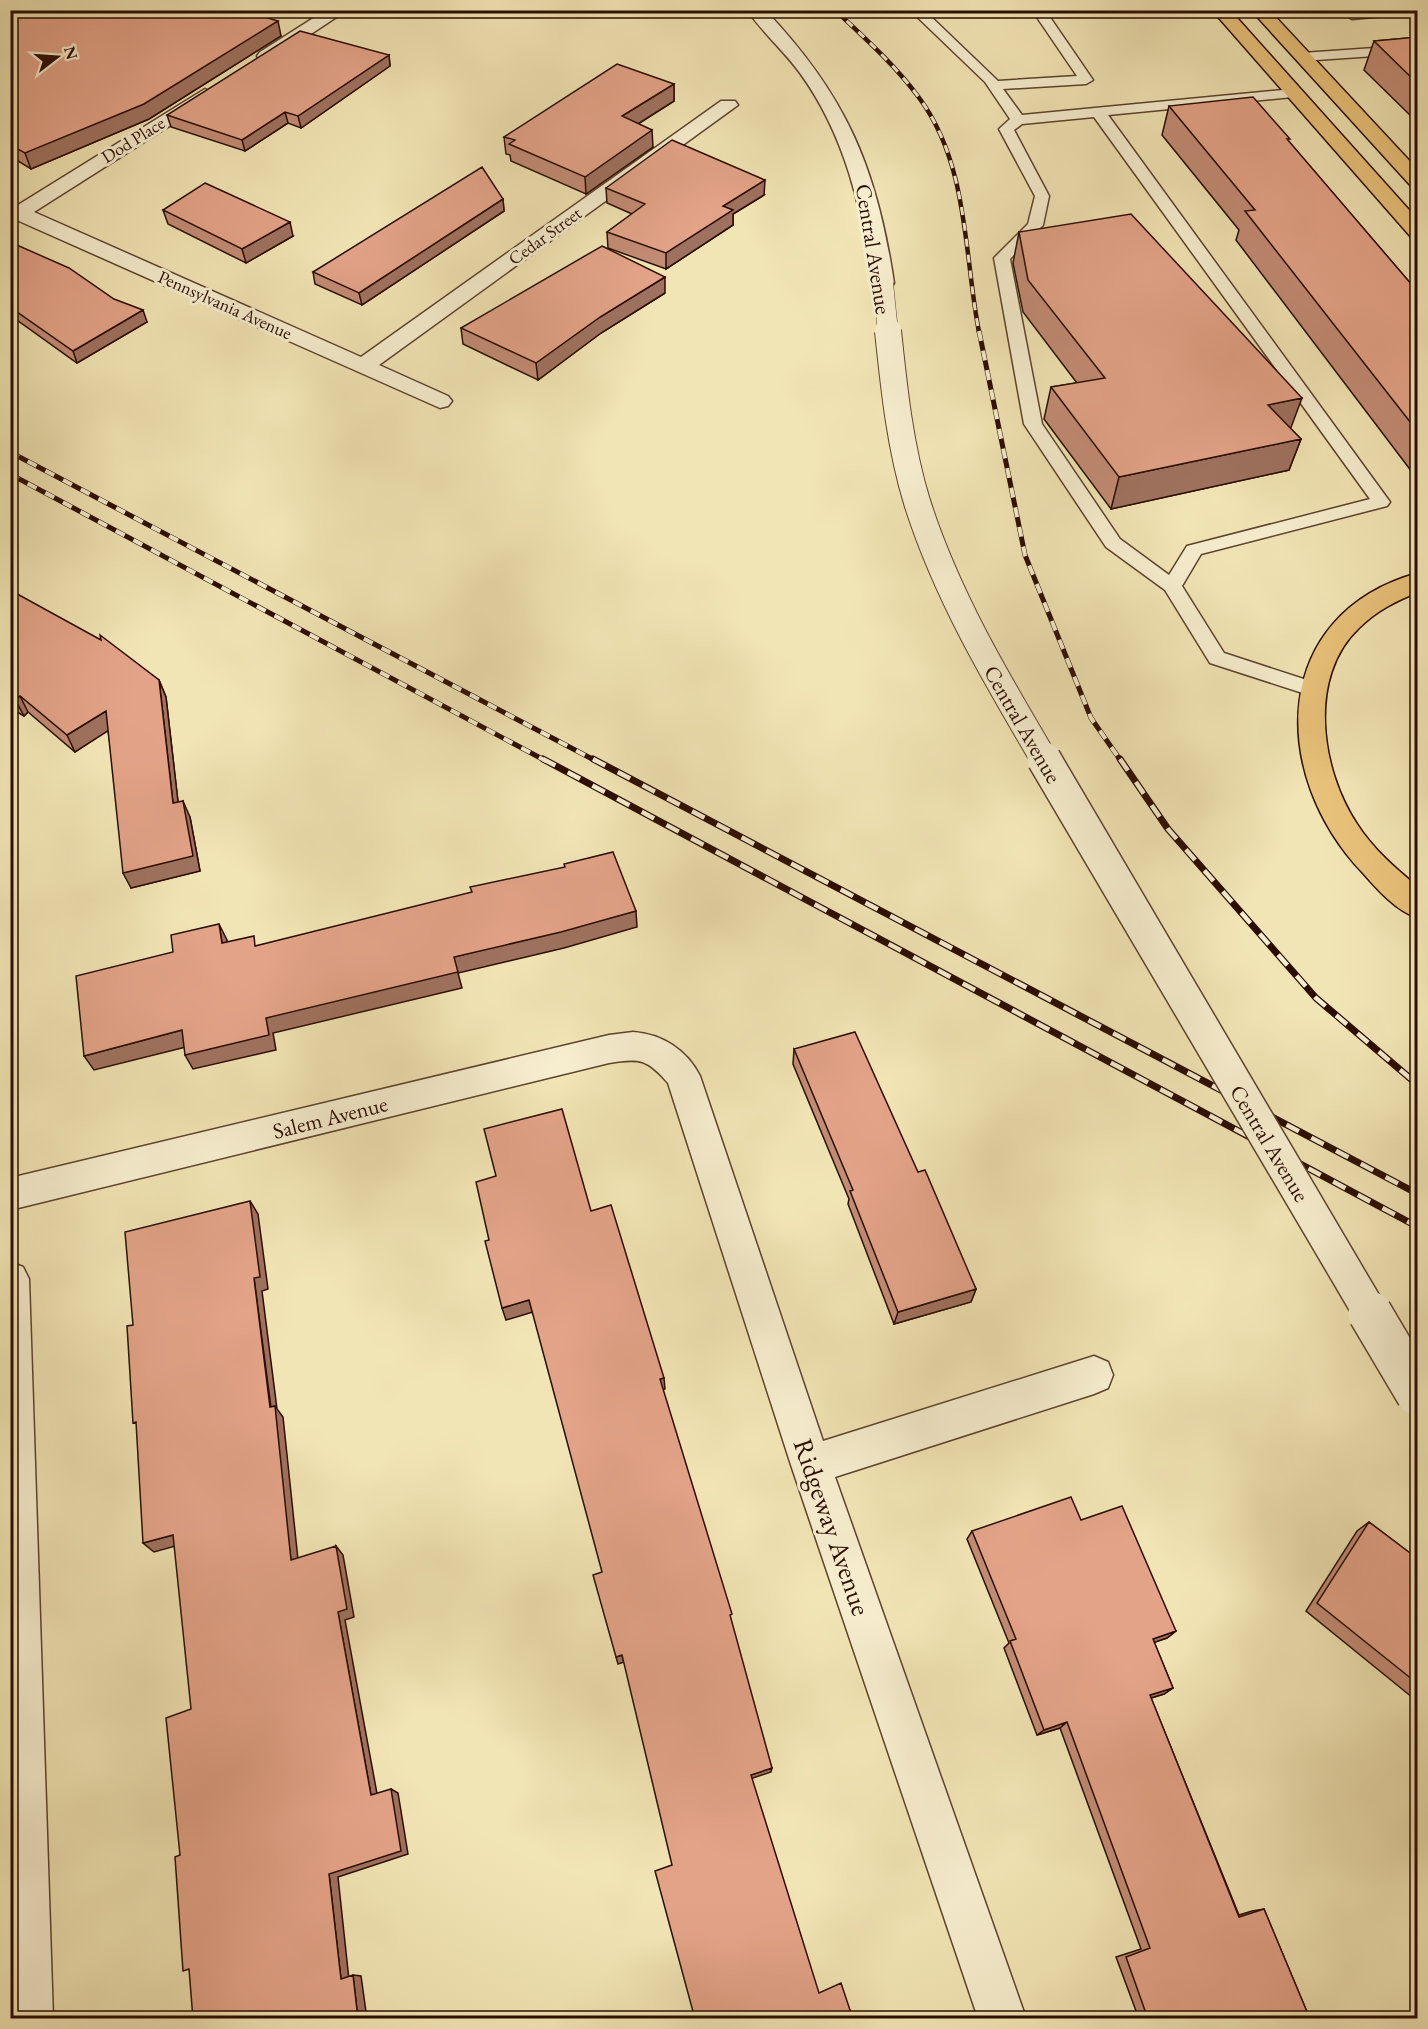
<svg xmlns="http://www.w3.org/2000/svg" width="1428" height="2029" font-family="'EB Garamond',serif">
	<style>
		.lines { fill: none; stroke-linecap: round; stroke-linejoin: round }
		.lane-casing { stroke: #5b432d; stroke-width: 3 }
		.street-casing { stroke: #5b432d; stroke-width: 3 }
		.highway-casing { stroke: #290d00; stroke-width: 3 }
		.lane { fill: #f7eecf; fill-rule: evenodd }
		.street { fill: #f7eecf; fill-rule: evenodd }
		.highway { fill: #e9c27a; fill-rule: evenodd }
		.rail-far2-casing { stroke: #290d00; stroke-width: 4.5 }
		.rail-far1-casing { stroke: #290d00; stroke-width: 5 }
		.rail-casing { stroke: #290d00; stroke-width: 7 }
		.rail-far2 { stroke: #f7eecf; stroke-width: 3; stroke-dasharray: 8; stroke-linecap: butt }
		.rail-far1 { stroke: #f7eecf; stroke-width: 4; stroke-dasharray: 10; stroke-linecap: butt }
		.rail { stroke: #f7eecf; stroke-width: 4.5; stroke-dasharray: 14; stroke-linecap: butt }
		.street-bridge-far3-casing { stroke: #5b432d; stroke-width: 21; stroke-linecap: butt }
		.street-bridge-far2-casing { stroke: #5b432d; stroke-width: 28; stroke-linecap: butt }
		.street-bridge-far1-casing { stroke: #5b432d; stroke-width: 36; stroke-linecap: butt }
		.street-bridge-casing { stroke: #5b432d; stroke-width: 46; stroke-linecap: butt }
		.street-bridge-far3 { stroke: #f7eecf; stroke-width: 20 }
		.street-bridge-far2 { stroke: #f7eecf; stroke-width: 26 }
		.street-bridge-far1 { stroke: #f7eecf; stroke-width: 33 }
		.street-bridge { stroke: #f7eecf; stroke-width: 43 }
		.wall { fill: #c38c75; stroke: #290d00; stroke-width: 1.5 }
		.shaded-wall { fill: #9f725f; stroke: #290d00; stroke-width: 1.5 }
		.building { fill: #e3a388; stroke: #290d00; stroke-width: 1.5 }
		.labels { text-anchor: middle; stroke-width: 6; stroke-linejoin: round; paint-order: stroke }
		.far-street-label { font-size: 18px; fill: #290d00; stroke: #f7eecf }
		.street-label { font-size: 22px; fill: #290d00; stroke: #f7eecf }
		.near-street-label { font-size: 27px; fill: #290d00; stroke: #f7eecf }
	</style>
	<rect width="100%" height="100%" fill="#f2e5b5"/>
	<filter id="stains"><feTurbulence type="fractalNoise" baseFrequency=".00333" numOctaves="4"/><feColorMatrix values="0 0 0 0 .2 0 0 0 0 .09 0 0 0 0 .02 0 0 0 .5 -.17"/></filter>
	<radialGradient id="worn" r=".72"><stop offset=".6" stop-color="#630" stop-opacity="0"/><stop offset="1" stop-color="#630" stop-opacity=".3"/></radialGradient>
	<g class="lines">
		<defs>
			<path id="lane" d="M910,10H924L998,81L1077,76L1032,10H1045L1093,80L1086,84L1003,89L1022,115L1293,89L1300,93L1293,97L1108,115L1390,502L1387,506L1201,554L1182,586L1224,653L1319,684L1322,689L1319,694L1312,696L1210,663L1165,590L1106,547L1024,424L994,258L1028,224L1035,196L999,129L1010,119L985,82ZM1094,117L1370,499L1187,546L1169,575L1120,539L1042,424L1010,259L1043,225L1049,196L1014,130L1022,124Z
				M1336,10H1418V13L1352,19Z
				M1418,45V53L1302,61L1295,57L1302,53Z"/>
			<path id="street" d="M326,10H347L272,60H260L257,56L260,52Z
				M747,10H765C846,95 877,168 894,283L891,288H875L872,283C862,208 845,135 800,73C784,51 763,33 747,10Z
				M205,89L214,95L212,99L34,212L361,357L721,101H735L738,105L379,365L448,396L452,401L448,406L440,408L10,217V203L18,205Z
				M633,1032C662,1034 687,1050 700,1076L823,1441L1094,1356L1108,1362L1113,1375L1108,1388L1094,1394L835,1477L1026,2018H978L791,1465L668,1083C647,1059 640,1058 609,1063L10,1210V1178L609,1035Z
				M10,1262L23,1267L29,1279L53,2018H10Z"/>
			<path id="highway" d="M1212,10H1230L1418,220V239L1411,237Z
				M1251,10H1269L1418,170V188L1411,186Z
				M1418,573V592C1396,601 1376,611 1359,628C1307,677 1321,770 1357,824C1373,849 1396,869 1418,887V918C1396,911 1377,889 1362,872C1269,774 1270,614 1418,573Z"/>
		</defs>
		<use href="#lane" class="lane-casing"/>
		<use href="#street" class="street-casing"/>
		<use href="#highway" class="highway-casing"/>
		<use href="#lane" class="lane"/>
		<use href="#street" class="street"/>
		<use href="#highway" class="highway"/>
		<defs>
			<path id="rail-far2" d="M835,10C865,38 896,66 920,99C969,166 964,256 979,332"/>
			<path id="rail-far1" d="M979,331L1025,555L1091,718L1121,761
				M10,452L596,761
				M10,474L546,761"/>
			<path id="rail" d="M543,759L1418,1227
				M593,759L1418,1194
				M1120,759L1168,829L1316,998L1418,1085"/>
		</defs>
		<use href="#rail-far2" class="rail-far2-casing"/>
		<use href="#rail-far1" class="rail-far1-casing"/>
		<use href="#rail" class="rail-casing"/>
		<use href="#rail-far2" class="rail-far2"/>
		<use href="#rail-far1" class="rail-far1"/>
		<use href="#rail" class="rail"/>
		<defs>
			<path id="street-bridge-far3" d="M883,283L888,332"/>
			<path id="street-bridge-far2" d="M888,331C894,388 900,447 917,502C946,594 996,678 1045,761"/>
			<path id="street-bridge-far1" d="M1044,759L1371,1314"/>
			<path id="street-bridge" d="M1370,1313L1418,1394"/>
		</defs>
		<use href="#street-bridge-far3" class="street-bridge-far3-casing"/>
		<use href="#street-bridge-far2" class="street-bridge-far2-casing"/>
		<use href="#street-bridge-far1" class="street-bridge-far1-casing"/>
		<use href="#street-bridge" class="street-bridge-casing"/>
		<use href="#street-bridge-far3" class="street-bridge-far3"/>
		<use href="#street-bridge-far2" class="street-bridge-far2"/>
		<use href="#street-bridge-far1" class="street-bridge-far1"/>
		<use href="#street-bridge" class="street-bridge"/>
	</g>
	<path class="wall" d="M10,10H267L259,16L281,36L149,119L31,169L10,156Z
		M1418,37V118H1413L1364,70L1374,41Z
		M389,55L390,66L301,128L288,123L245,151L171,127L167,115Z
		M674,84V101L638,124L653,147L586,194L511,161L510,155L506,154L504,137Z
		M1169,106L1289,142L1418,292V476H1415L1236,240L1239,230L1162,135Z
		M606,188L764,195L733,214V225L666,269L608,248L607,232L632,214L607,203Z
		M503,199L504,211L362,305L315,284L313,272Z
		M163,210L293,236L246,263L168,224Z
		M1019,232L1290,428L1301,439L1289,470L1111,509L1044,419L1051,387L1077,383L1023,312L1013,263Z
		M10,242L147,322L77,363L10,315Z
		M665,293L601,333L538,380L463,344L461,328Z
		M10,590L159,680L166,697L178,802L190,817L200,871L131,888L108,730L75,752L28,712L24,716L10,708Z
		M794,1049L918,1172L976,1289L971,1302L894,1324L848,1204L849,1199L793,1064Z
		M1081,1520L1176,1631L1167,1638L1154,1642L1173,1688L1164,1694L1151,1698L1239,1915L1252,1911L1264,1909L1310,2019H1139L1116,1957L1141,1949L1060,1728L1037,1735L1004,1648L1009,1643L967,1539L972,1531Z
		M1369,1522L1418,1559V1702L1306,1611L1357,1531Z"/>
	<path class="shaded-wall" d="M240,10H267L243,25Z
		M278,21L281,36L149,119L31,169L25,153Z
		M389,55L390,66L301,128L298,116Z
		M674,84V101L622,134V116Z
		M1418,106V118H1413Z
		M285,112L288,123L245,151L242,140Z
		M652,130L653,147L586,194L585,177Z
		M765,180L764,195L733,214V225L666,269V253L723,206Z
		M503,199L504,211L362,305L359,293Z
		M290,222L293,236L246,263L242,249Z
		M665,277V293L601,333L538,380L536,363L600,317Z
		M143,310L147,322L77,363L73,351Z
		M1302,398L1290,430L1268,405Z
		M1301,439L1289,470L1111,509L1119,477Z
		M159,680L166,697L180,819L173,803Z
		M20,696L28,712L24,716L15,699Z
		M106,711L114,727L75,752L67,735Z
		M183,801L190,817L200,871L131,888L123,873Z
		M636,911L637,927L564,948L458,973L462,988L273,1033L276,1050L193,1069L185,1055L266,1018L454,957Z
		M219,924L227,940L230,959L222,943Z
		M182,1030L190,1046L94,1070L84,1056Z
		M250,1201L258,1214L268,1289L262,1291L277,1409L283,1417L299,1569L291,1560L254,1278Z
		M976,1289L971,1302L894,1324L898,1312Z
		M529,1300L533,1312L506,1320L502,1308Z
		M664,1378L665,1389L661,1390L660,1379Z
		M173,1535L183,1544L154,1552L143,1543Z
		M336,1546L343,1555L354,1617L345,1620L378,1799L371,1795L338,1612Z
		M1176,1631L1167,1638L1144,1646L1153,1639Z
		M622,1655L624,1662L618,1664L616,1657Z
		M1173,1688L1164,1694L1141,1701L1150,1695Z
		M1067,1722L1060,1728L1037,1735L1044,1730Z
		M772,1768L771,1772L750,1779L751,1775Z
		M391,1789L398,1793L408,1854L338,1877L349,1980L341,1979L329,1874Z
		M353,1975L361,1976L367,2019H358Z"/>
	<path class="building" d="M10,10H240L278,21L144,104L25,153L10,145Z
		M300,31L389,55L298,116L285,112L242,140L167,115Z
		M1418,37V84L1374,41Z
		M617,64L674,84L622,116L652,130L585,177L509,144L515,140L504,137Z
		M1253,97L1290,139H1287L1418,292V432L1245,211L1255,210L1169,106Z
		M672,140L765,180L723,206L733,210L666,253L607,232L645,204L606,188Z
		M482,167L503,199L359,293L313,272Z
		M205,183L290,222L242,249L163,210Z
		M1131,214L1302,398L1268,405L1301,439L1119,477L1051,387L1105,378L1028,280L1019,232Z
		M10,242L69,268L114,299L143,310L73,351L10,307Z
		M602,246L665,277L600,317L536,363L461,328Z
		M10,590L101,640L100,635L159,680L173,803L183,801L193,856L123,873L106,711L67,735L20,696L15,699L10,697Z
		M613,852L636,911L561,932L454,957L458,972L266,1018L269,1035L185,1055L182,1030L84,1056L76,976L173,952L171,935L219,924L222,943L254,936L255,946L472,892L470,887L565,867L564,864Z
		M855,1032L918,1172L925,1170L976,1289L898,1312L850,1191L853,1190L794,1049Z
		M562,1109L591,1211L611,1205L664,1378L660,1379L732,1614L730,1615L772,1768L751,1775L819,1993L841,1983L853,2019H695L655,1871L672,1865L622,1655L616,1657L593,1575L602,1572L529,1300L502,1308L485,1241L489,1240L476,1182L496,1176L484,1129Z
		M250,1201L260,1277L254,1278L270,1407L275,1406L291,1560L336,1546L347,1609L338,1612L371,1795L391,1789L401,1851L329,1874L341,1979L353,1975L358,2019H193L189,1969L183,1971L175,1857L180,1855L166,1718L191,1709L173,1535L143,1543L136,1422L133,1423L127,1326L133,1325L125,1232Z
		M1071,1497L1081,1520L1122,1506L1176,1631L1153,1639L1173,1688L1150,1695L1239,1917L1264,1909L1310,2019H1148L1126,1957L1150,1948L1067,1722L1044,1730L1010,1641L1016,1639L972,1531Z
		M1369,1522L1418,1559V1684L1317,1603Z"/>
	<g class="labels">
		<g class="far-street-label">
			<text transform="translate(133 140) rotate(-32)" y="6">Dod Place</text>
			<text transform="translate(545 236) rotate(-36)" y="6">Cedar Street</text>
			<text transform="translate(225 305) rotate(24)" y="6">Pennsylvania Avenue</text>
		</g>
		<g class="street-label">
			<text transform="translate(874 249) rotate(81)" y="8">Central Avenue</text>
			<text transform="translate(1023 724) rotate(60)" y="8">Central Avenue</text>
			<text transform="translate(330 1117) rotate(-14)" y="8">Salem Avenue</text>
			<text transform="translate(1270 1143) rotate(59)" y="8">Central Avenue</text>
		</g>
		<g class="near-street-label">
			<text transform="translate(832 1527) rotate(71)" y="9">Ridgeway Avenue</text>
		</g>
	</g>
	<rect width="1428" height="2029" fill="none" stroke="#f2e5b5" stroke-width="36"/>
	<rect x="12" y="12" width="1404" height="2005" fill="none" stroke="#290d00" stroke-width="3"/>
	<rect x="18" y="18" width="1392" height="1993" fill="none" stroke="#290d00" stroke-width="1.5"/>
	<g transform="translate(57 57) rotate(73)" stroke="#f7eecf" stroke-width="4.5" paint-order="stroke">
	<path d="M0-4.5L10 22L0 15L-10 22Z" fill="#290d00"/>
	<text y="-9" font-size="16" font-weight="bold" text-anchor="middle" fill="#290d00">N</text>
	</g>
	<rect width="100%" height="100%" filter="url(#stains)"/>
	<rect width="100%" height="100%" fill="url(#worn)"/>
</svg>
